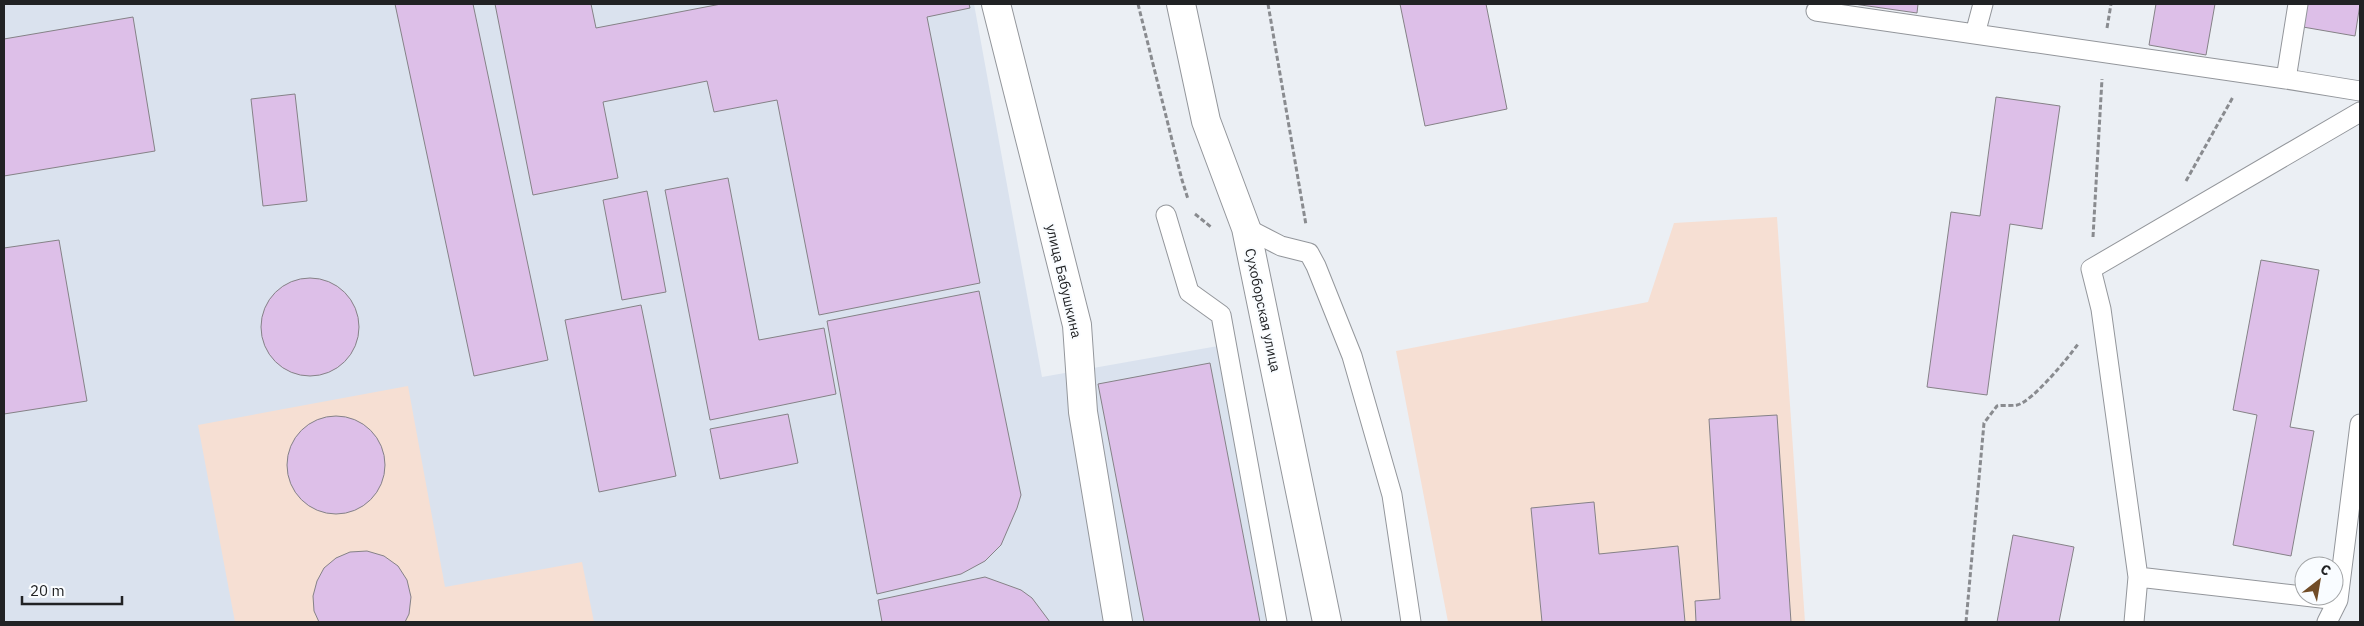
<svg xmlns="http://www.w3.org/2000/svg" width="2364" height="626" font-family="'IBM Plex Sans',sans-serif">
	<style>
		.built { fill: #dae2ee }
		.industrial { fill: #f6dfd3 }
		.building { fill: #ddbfe8; stroke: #858287 }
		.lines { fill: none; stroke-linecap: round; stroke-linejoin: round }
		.lane-casing { stroke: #93969b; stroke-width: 21 }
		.street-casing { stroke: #93969b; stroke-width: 30 }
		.secondary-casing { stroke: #93969b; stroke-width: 30 }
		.path { stroke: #898b8f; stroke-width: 3; stroke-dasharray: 5 2.5; stroke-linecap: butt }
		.lane { stroke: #fff; stroke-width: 19 }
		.street { stroke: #fff; stroke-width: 28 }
		.secondary { stroke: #fff; stroke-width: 28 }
		.labels { text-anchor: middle; stroke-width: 4; stroke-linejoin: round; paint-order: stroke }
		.street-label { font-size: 14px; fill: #212224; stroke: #f9fcff }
	</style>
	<rect width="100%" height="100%" fill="#ebeff4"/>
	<path class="built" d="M4,4H974L1042,377L1218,346L1266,622H4Z"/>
	<path class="industrial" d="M1777,217L1805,622H1448L1396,351L1648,302L1674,223Z
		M408,386L445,587L582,562L594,622H235L198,425Z"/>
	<path class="building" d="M395,4H473L548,360L474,376Z
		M495,4H591L596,28L721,4H969L970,8L927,17L980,283L819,315L777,100L714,112L707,81L603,102L618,178L533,195Z
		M1400,4H1486L1507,109L1425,126Z
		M1854,4H1918L1917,13Z
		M2156,4H2215L2206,55L2149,45Z
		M2306,4H2360L2355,36L2303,27Z
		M133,17L155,151L4,176V39Z
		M295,94L307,201L263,206L251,99Z
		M1996,97L2060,106L2042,229L2010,224L1987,395L1927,387L1951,212L1980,216Z
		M728,178L759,340L824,328L836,394L710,420L665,190Z
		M647,191L666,292L622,300L603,200Z
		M59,240L87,401L4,414V248Z
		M2261,260L2319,270L2290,427L2314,431L2291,556L2233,545L2257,415L2233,410Z
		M261 327a49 49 0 1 1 98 0a49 49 0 1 1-98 0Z
		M979,291L1021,495L1017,508L1001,545L985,561L961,574L877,594L827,321Z
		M641,305L676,476L599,492L565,320Z
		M1210,363L1260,622H1144L1098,384Z
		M788,414L798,463L720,479L710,429Z
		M1777,415L1791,622H1696L1695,601L1720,599L1709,419Z
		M287 465a49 49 0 1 1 98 0a49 49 0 1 1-98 0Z
		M1594,502L1599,554L1678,546L1685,622H1542L1531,508Z
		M2013,535L2074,547L2059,622H1997Z
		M367,551L384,556L398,566L407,580L411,597L409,614L405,622H319L314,611L313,596L317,581L324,568L336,558L350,552Z
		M985,577L1021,590L1032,598L1050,622H882L878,600Z"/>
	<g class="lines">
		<defs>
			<path id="lane" d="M2298,4L2286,79L2360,91
				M1816,11L2286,79
				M1975,34L1983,4
				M1166,215L1189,292L1221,315L1277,622
				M1246,228L1281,246L1309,253L1316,266L1352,356L1392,495L1411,622
				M2138,577L2101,309L2091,269L2360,112
				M2134,622L2138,577L2338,600L2360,424
				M2327,622L2338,600"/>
			<path id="street" d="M996,4L1077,325L1083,412L1118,622"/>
			<path id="secondary" d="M1181,4L1206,121L1246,228L1327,622"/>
		</defs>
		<use href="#lane" class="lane-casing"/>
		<use href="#street" class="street-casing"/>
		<use href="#secondary" class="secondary-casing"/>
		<path class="path" d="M1138,4L1182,180L1188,199
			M1268,4L1306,225
			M2107,28L2111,4
			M2186,181L2233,97
			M1195,214L1211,227
			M2093,237L2102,79
			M1966,622L1984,423L1997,406C2003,405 2011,406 2017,405C2032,402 2069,357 2078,344"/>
		<use href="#lane" class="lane"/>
		<use href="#street" class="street"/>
		<use href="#secondary" class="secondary"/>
	</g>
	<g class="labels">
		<g class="street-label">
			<text transform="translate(1064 281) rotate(77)" y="5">улица Бабушкина</text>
			<text transform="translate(1263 310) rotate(78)" y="5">Сухоборская улица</text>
		</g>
	</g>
	<rect width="2364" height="626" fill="none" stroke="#212224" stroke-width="10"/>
	<g transform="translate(2319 581) rotate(31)"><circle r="24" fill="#f9fcff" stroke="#a3a5a7"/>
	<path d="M0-4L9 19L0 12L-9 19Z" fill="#714c27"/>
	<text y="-8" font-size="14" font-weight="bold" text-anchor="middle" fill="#212224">С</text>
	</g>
	<path d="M22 596v8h100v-8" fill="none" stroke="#212224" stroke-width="2.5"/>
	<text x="30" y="596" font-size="15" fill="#212224" stroke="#f9fcff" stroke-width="4" paint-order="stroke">20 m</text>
</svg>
